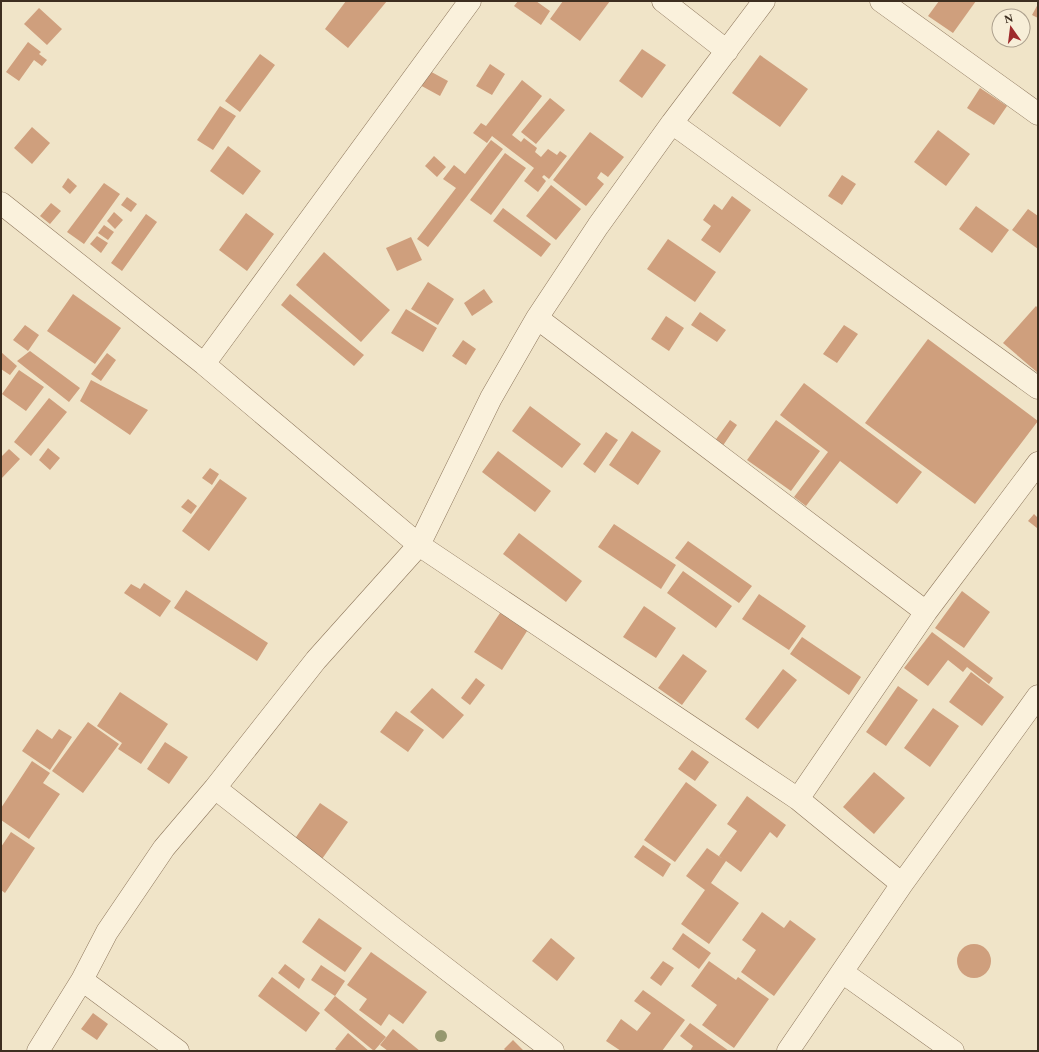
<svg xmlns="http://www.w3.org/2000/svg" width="1039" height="1052" font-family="Spectral,serif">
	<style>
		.building { fill: #cf9f7d }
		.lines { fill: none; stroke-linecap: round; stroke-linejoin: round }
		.minor-casing { stroke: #8d765c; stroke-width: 23 }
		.minor { stroke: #faf1dc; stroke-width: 22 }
		.tree { fill: #96986f }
	</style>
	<rect width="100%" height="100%" fill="#f0e4c8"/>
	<path class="building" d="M346,1H387L348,48L325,29Z
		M518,1H536L550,11L541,25L514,6Z
		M563,1H610L580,41L550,19Z
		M939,1H976L953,33L928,16Z
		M1038,4V18L1032,15Z
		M39,8L62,29L47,45L24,24Z
		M28,42L41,52L39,54L47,60L42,66L34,60L19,81L6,72Z
		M642,49L666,65L642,98L619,81Z
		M260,54L275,65L240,112L225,101Z
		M760,55L808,89L780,127L732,93Z
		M490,64L505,74L492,95L476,86Z
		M426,69L448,81L440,96L418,84Z
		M522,80L542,96L512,135L521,142L524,138L537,148L535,152L541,157L548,149L557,155L560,151L567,156L549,179L544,175L542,177L546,181L538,192L524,181L534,168L492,136L487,143L473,133L481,123L486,126Z
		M980,88L1007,106L994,125L967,108Z
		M550,98L565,110L536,144L521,132Z
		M220,106L236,116L213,150L197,140Z
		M32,127L50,143L32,164L14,148Z
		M938,130L970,154L946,186L914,162Z
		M590,132L624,157L608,177L601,172L597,178L604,184L586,206L553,180Z
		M491,140L503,149L428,247L417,239L456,188L443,179L454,165L465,174Z
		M228,146L261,171L243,195L210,171Z
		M505,153L526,168L491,215L470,200Z
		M434,156L446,167L437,177L425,166Z
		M842,175L856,184L842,205L828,196Z
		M68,178L77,186L70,194L62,187Z
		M104,183L120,194L84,244L67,232Z
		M551,185L581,209L556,240L526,216Z
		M732,196L751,210L720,253L701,240L711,226L703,220L714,204L722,210Z
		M127,197L137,204L131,212L121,205Z
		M51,203L61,211L50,224L40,216Z
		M976,206L1009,230L992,253L959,229Z
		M503,208L551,244L541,257L493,221Z
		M1028,209L1038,216V249L1012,230Z
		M114,212L123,220L115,229L107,221Z
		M246,213L274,234L247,271L219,250Z
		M146,214L157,222L122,271L111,263Z
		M104,225L114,232L108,240L98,233Z
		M97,236L108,243L101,253L90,244Z
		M411,237L422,260L397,271L386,248Z
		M668,239L716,272L695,302L647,269Z
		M324,252L390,310L361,342L296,285Z
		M428,282L454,299L438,325L411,309Z
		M484,289L493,302L472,316L464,303Z
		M73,294L121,328L95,364L47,331Z
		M290,294L364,355L354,366L281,305Z
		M1036,306L1038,308V373L1003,343Z
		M406,309L437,328L423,352L391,333Z
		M700,312L726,330L717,342L691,325Z
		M666,316L684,328L669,351L651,339Z
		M25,325L39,335L28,351L13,340Z
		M844,325L858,334L837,363L823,354Z
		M928,339L1038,421L975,504L865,423Z
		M463,340L476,349L466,365L452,356Z
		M30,351L80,388L69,402L17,361Z
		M1,352L17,366L10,375L1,369Z
		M107,353L116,360L101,381L91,374Z
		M19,370L44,387L26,411L2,394Z
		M91,380L148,410L130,435L80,401Z
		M804,383L922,472L897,504L840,461L806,506L794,497L828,452L780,415Z
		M49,398L67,412L31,456L14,442Z
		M530,406L581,444L562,468L512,431Z
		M730,420L737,425L722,447L714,442Z
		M776,420L820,451L791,491L747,460Z
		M632,431L661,451L638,485L609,465Z
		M606,432L618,440L595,473L583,464Z
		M48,448L60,458L50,470L39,460Z
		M9,449L20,459L1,479V457Z
		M498,451L551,491L535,512L482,472Z
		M210,468L219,474L212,485L202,478Z
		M220,479L247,498L209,551L182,531Z
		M188,499L197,506L191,514L181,507Z
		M1034,514L1038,518L1037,528L1028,521Z
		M614,524L676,565L661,589L598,547Z
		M519,533L582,581L566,602L503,554Z
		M688,541L752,586L739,603L675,558Z
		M683,571L732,606L716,628L667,593Z
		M144,583L171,601L160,617L124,593L131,584L140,589Z
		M186,590L268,643L257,661L174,608Z
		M962,591L990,612L964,648L935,628Z
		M759,594L806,626L789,650L742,619Z
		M644,606L676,628L656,658L623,637Z
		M502,610L529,628L502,670L474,652Z
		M932,632L993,678L989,684L967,667L963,672L948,660L928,686L904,668Z
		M802,637L861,677L849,695L790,654Z
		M683,654L707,671L682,705L658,688Z
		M783,669L797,680L758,729L745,719Z
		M971,672L1004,697L982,726L949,702Z
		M476,678L485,685L470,705L461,698Z
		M898,686L918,700L886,746L866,732Z
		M432,688L464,715L443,739L410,712Z
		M120,692L168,724L141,764L118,749L122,743L97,726Z
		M933,708L959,726L930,767L904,748Z
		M396,711L424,730L408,752L380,732Z
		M88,722L119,744L83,793L52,771Z
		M37,729L52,739L59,729L72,737L50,770L22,751Z
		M165,742L188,757L169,784L147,769Z
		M692,750L709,762L695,781L678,769Z
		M32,761L50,773L43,783L60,794L29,839L1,820V808Z
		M874,772L905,798L874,834L843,807Z
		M686,782L717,805L675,862L644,840Z
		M747,796L786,825L777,838L770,832L741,872L726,861L711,883L739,903L709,944L681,924L705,890L686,876L707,848L723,859L719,856L737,831L727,824Z
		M320,803L348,822L322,859L294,840Z
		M11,832L35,848L5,893L1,890V847Z
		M643,845L671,864L663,877L634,857Z
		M762,912L784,928L790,920L816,939L774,996L741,972L756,950L742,940Z
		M319,918L362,948L345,972L302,942Z
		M683,933L711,953L699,969L672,949Z
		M551,938L575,958L557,981L532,961Z
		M957 961a17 17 0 1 1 34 0a17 17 0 1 1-34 0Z
		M371,952L427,992L403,1024L389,1014L381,1026L359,1010L367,999L347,985Z
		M663,961L674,968L661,986L650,978Z
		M709,961L736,980L738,977L769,999L734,1048L702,1025L717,1005L691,986Z
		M285,964L305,979L299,989L278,973Z
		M321,965L345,981L335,996L311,980Z
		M272,977L320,1013L306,1032L258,996Z
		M643,990L685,1020L662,1051H621L606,1041L621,1019L637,1031L651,1013L634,1001Z
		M335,996L386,1037L374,1051L324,1010Z
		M93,1013L108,1024L97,1040L81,1029Z
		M690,1023L729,1051H690L693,1046L680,1036Z
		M393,1029L420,1051H388L380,1045Z
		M348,1033L369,1051H338L335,1049Z
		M513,1040L523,1050V1051H506L504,1049Z"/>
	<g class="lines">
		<defs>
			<path id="minor" d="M663,1L727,51
				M881,1L1038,114
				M672,123L1038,388
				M1,203L204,364L419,545L798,799L902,884
				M537,318L926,612
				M204,364L470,1
				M215,788L397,931L553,1051
				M798,799L926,612L1038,463
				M842,972L953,1051
				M82,980L178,1051
				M38,1051L82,980L107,932L164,848L215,788L316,660L419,545L491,398L537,318L598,226L672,123L764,1
				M788,1051L902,884L1038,696"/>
		</defs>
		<use href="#minor" class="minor-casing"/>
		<use href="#minor" class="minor"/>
	</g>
	<circle class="tree" cx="441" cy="1036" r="6"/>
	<rect width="1039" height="1052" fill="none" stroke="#3d2e20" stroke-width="4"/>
	<g transform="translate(1011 28) rotate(346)"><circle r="19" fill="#f7eed8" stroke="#ada18e"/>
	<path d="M0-3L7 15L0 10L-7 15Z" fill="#9e2a2b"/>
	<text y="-6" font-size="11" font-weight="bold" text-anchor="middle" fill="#3d2e20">N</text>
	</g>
</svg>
